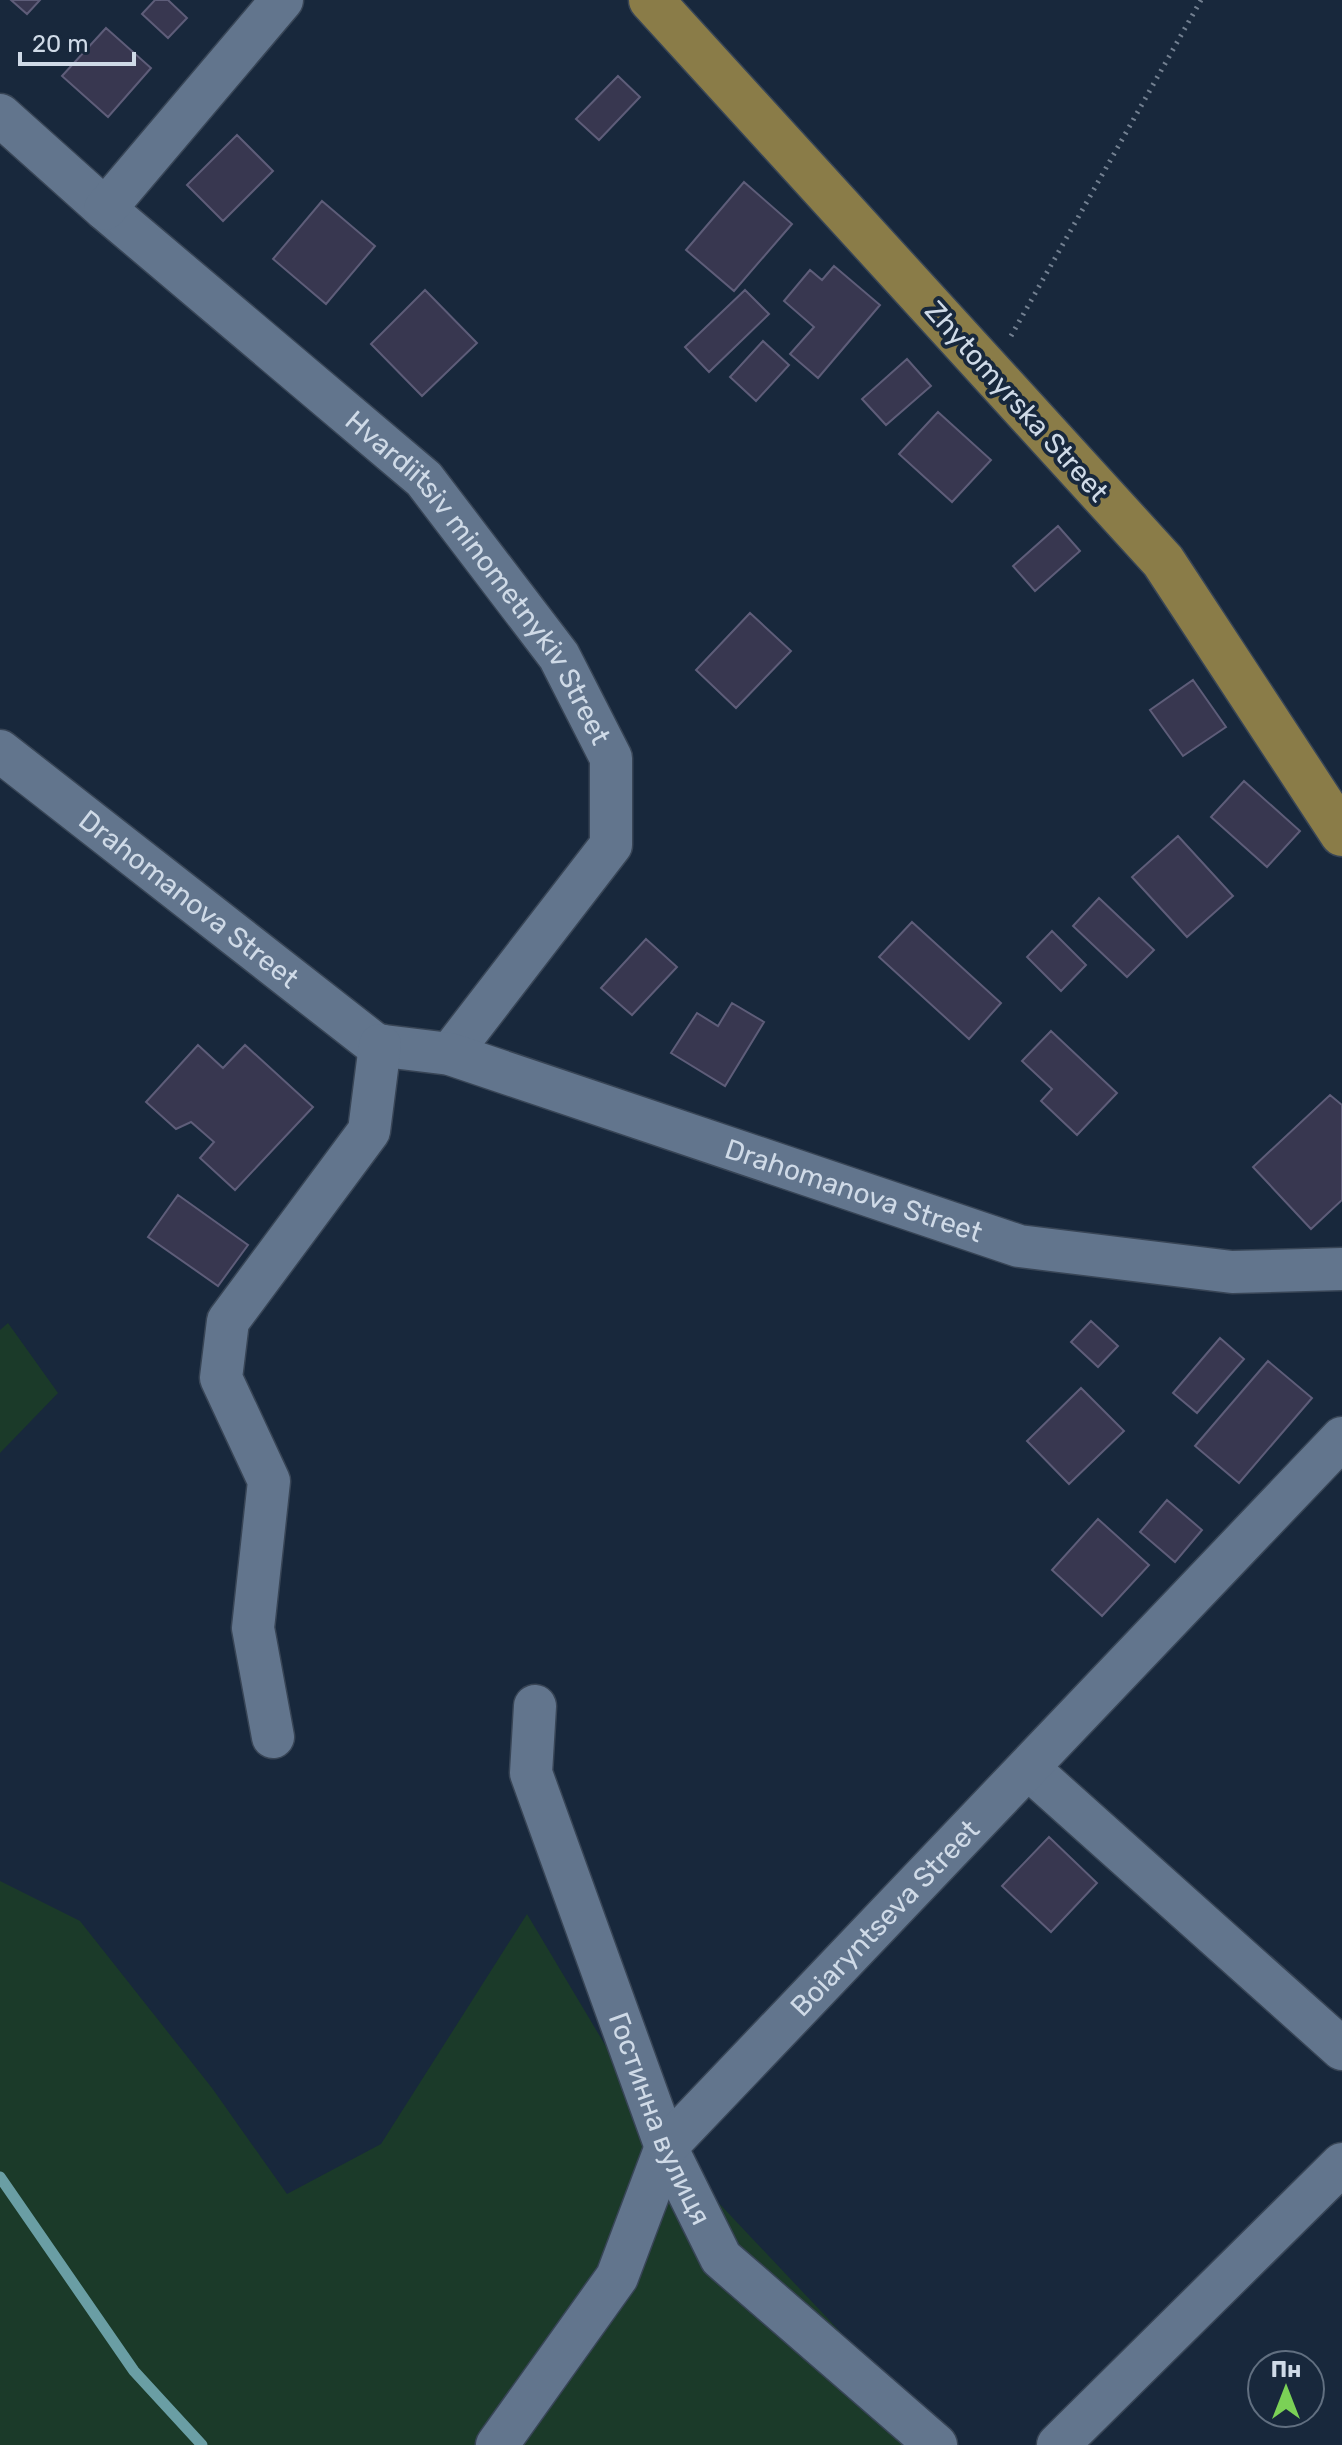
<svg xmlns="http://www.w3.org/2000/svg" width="1342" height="2445" font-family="Rubik,sans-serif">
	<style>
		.green { fill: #1b3a29 }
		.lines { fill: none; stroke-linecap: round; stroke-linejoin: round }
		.stream { stroke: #6a9ea4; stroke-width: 11 }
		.building { fill: #383750; stroke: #5e5d79; stroke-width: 2 }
		.minor-casing { stroke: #384556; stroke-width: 45 }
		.major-casing { stroke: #384556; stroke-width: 47 }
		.path { stroke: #738091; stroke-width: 5; stroke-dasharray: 2 6; stroke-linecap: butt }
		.minor { stroke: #62758d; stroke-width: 42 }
		.major { stroke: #8a7c48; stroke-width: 44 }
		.labels { text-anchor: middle; stroke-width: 8; stroke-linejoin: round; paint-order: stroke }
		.street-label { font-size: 28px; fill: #cfdae7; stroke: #18283c }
	</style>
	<rect width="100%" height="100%" fill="#18283c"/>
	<path class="green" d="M8,1323L58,1393L0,1453V1330Z
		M0,1881L80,1921L212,2088L287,2194L381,2144L527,1914L666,2147L947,2445H0Z"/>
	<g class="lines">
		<path class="stream" d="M0,2177L134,2371L202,2445"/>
	</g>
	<path class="building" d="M11,0H40L27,14Z
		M155,0H168L187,18L168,38L142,14Z
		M106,28L151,68L108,117L62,76Z
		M618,76L640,97L599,140L576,119Z
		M237,135L273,171L223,221L187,185Z
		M744,182L792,224L734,291L686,250Z
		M322,201L375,246L326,304L273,259Z
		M834,266L880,305L818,378L790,354L814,327L784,301L810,270L822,280Z
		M425,290L477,343L422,396L371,344Z
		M745,290L769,314L709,372L685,347Z
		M763,341L789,365L756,401L730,377Z
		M907,359L931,386L886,425L862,399Z
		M938,412L991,460L952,502L899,454Z
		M1058,526L1080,551L1035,591L1013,566Z
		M750,613L791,651L736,708L696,670Z
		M1193,680L1226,727L1183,756L1150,710Z
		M1244,781L1300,831L1267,867L1211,817Z
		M1178,836L1233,896L1187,937L1132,877Z
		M1099,898L1154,950L1127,977L1073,926Z
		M912,922L1001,1003L969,1039L879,957Z
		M1052,931L1086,965L1061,991L1027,957Z
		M646,939L677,967L632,1015L601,988Z
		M732,1003L764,1022L725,1086L671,1053L697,1013L718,1026Z
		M1051,1031L1117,1093L1077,1135L1041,1101L1052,1089L1022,1061Z
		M198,1045L223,1068L245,1045L313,1107L235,1190L200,1158L214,1142L191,1122L176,1129L146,1102Z
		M1330,1095L1342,1105V1200L1311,1229L1253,1167Z
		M178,1195L248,1245L218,1286L148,1237Z
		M1091,1321L1118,1346L1098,1367L1071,1342Z
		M1220,1338L1244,1359L1197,1413L1173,1393Z
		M1268,1361L1312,1398L1239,1483L1195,1446Z
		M1081,1388L1124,1431L1069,1484L1027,1441Z
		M1167,1500L1202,1530L1175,1562L1140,1532Z
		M1098,1519L1149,1565L1102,1616L1052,1570Z
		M1049,1837L1097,1883L1051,1932L1002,1886Z"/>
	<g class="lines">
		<defs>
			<g id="minor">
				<path id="s1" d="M0,115L105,209L424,479L559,656L611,758V845L450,1054"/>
				<path d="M105,209L282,0"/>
				<path id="s2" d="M0,751L376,1045L450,1054L1019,1246L1232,1272L1342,1269"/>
				<path id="s3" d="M535,1706L531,1773L666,2147L721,2258L936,2445"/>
				<path d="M273,1737L253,1628L269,1481L221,1378L228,1321L369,1131L380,1045"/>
				<path d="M1028,1768L1342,2049"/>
				<path id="s4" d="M497,2445L617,2277L666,2147L1342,1438"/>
				<path d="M1058,2445L1342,2164"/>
			</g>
			<path id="major" d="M651,0L1163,561L1342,834"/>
		</defs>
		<use href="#minor" class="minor-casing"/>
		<use href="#major" class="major-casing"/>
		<path class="path" d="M1011,336L1201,0"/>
		<use href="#minor" class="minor"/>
		<use href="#major" class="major"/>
	</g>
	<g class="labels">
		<g class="street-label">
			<text transform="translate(1017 401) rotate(48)" y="10">Zhytomyrska Street</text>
			<text dy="10" stroke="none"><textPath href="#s1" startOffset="670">Hvardiitsiv minometnykiv Street</textPath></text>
			<text dy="10" stroke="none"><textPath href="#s2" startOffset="240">Drahomanova Street</textPath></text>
			<text dy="10" stroke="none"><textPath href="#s2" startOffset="978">Drahomanova Street</textPath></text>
			<text dy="10" stroke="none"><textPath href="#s4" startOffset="662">Boiaryntseva Street</textPath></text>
			<text dy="10" stroke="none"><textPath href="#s3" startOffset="436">Гостинна вулиця</textPath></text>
		</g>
	</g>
	<g transform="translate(1286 2389)"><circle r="38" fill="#18283c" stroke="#616f80" stroke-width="2"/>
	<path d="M0-6L14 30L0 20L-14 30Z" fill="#7bd156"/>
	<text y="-12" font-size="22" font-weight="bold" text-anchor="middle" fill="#cfdae7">Пн</text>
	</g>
	<path d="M20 52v12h114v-12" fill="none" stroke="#cfdae7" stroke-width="4"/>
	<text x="32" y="52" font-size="24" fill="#cfdae7" stroke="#18283c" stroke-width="6" paint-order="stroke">20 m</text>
</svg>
